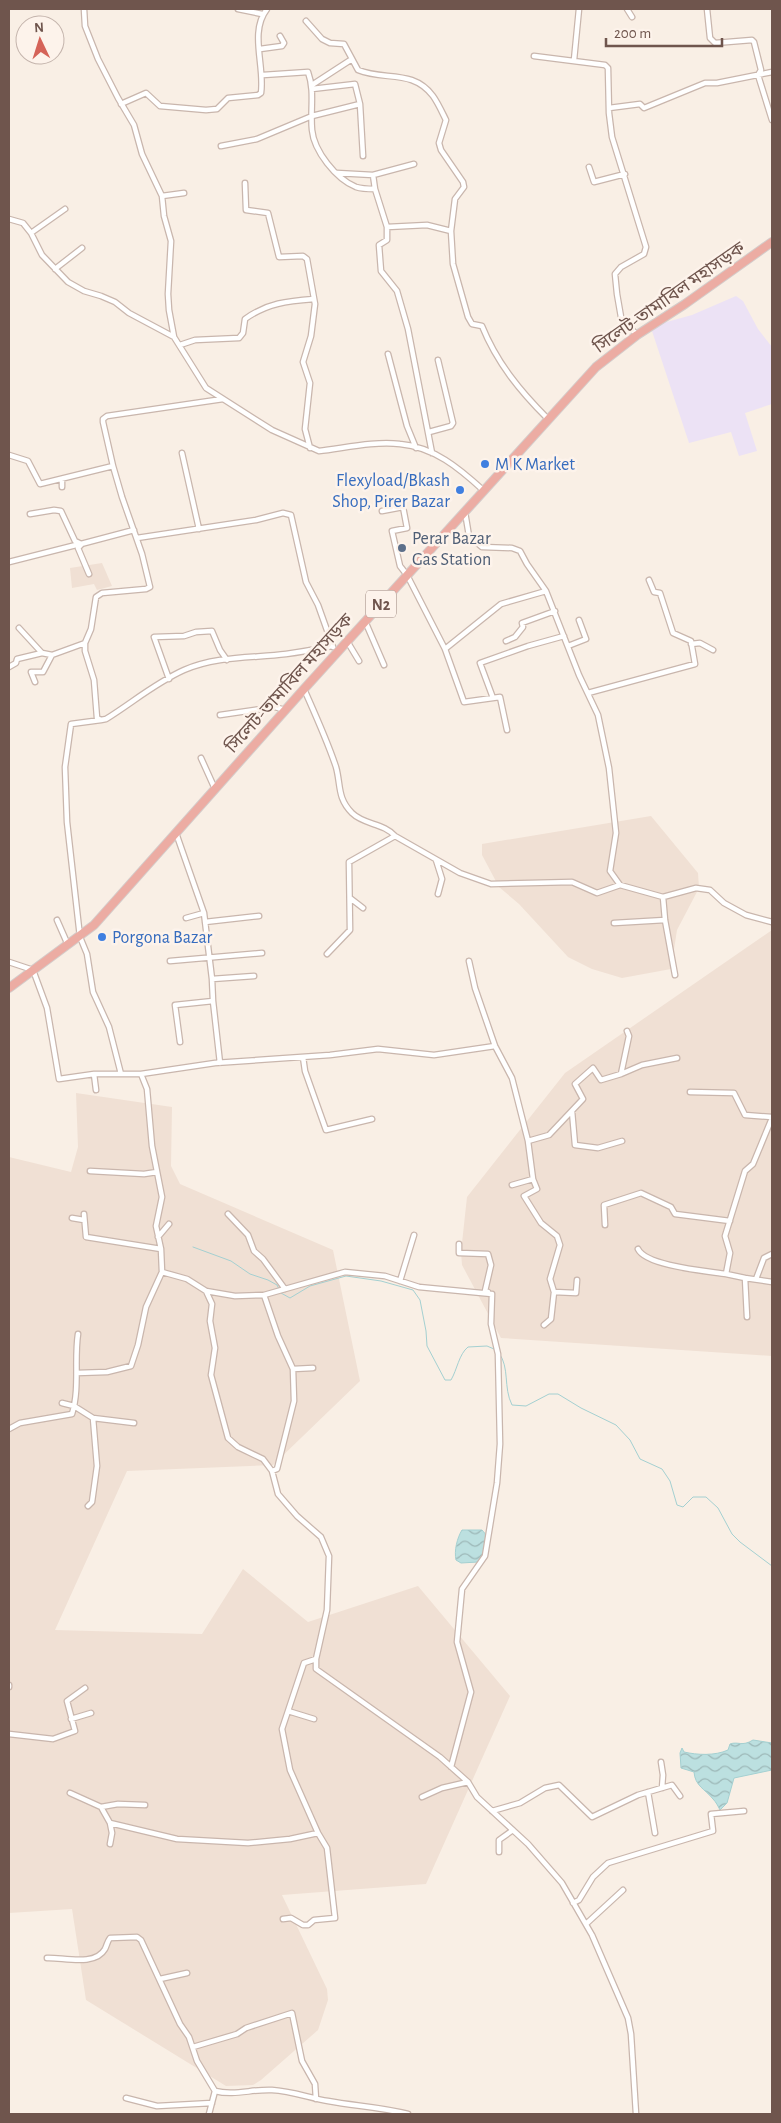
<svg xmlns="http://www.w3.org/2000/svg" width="781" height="2123" font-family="'Alegreya Sans','Noto Sans Bengali',sans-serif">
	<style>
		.residential { fill: #f0e0d4 }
		.education { fill: #ece2f5 }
		.water { fill: url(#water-waves); stroke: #a4d0d1 }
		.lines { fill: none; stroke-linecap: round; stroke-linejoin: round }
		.stream { stroke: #a4d0d1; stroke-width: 1 }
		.street-casing { stroke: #c9b6ad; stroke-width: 7 }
		.highway-casing { stroke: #d4ccca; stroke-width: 10 }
		.street { stroke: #fff; stroke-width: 4.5 }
		.highway { stroke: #ecaca3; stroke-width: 8 }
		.shop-dot { fill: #3f7fe0; stroke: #fdf3eb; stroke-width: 2 }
		.service-dot { fill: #5c6f8a; stroke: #fdf3eb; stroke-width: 2 }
		.labels { text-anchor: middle; stroke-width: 5; stroke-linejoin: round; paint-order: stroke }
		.shield { fill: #fdf3eb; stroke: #9a847c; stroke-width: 1 }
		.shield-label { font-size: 16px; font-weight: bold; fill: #6f554d }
		.street-label { font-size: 18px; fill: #6f554d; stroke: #fdf3eb }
		.shop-label { font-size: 18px; fill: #366cbe; stroke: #fdf3eb; text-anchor: start }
		.service-label { font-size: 18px; fill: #4e5e75; stroke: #fdf3eb; text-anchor: start }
	</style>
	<defs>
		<pattern id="water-waves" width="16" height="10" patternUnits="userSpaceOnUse" patternTransform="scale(1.25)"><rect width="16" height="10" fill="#bce0e0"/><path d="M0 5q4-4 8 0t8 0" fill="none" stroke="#9db8b8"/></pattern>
	</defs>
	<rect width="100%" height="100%" fill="#f9efe5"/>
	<path class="residential" d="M102,563L112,586L97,590L94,584L72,588L70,568Z
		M651,816L698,873L699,888L677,930L671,969L622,978L592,969L568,957L519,904L499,887L482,855V844Z
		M772,930V1356L501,1338L462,1265L461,1252L467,1197L565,1073Z
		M76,1093L172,1107L171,1166L180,1184L333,1250L360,1381L273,1465L127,1471L55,1630L202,1634L243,1569L308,1622L418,1586L510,1696L426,1884L282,1895L327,1989L328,2000L318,2030L261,2080L253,2085L226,2086L86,2000L72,1909L9,1913V1157L71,1172L78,1147Z"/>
	<path class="education" d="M736,296L743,301L758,329L772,347V404L745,413L757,451L739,456L731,432L689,443L652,331L663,323L692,315Z"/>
	<path class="water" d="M462,1530H482C491,1538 486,1555 478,1562L461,1563L456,1560C454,1551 457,1538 462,1530Z
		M753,1740L772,1743V1770L734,1778L727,1803L720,1810C718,1806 716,1802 713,1799C705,1789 695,1786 694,1772L681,1768L680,1753L682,1748L684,1752C697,1755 715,1756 728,1750L730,1744C738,1741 742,1747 753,1740Z"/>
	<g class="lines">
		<path class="stream" d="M193,1247L231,1261L250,1274L268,1280L277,1285L279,1289
			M281,1293L290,1298L310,1286L346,1276L381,1281L413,1290L420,1300L426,1331L427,1346L445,1380H451C457,1370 459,1354 468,1347L487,1346L494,1349
			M499,1353C510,1368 503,1387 512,1405L526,1406L549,1394H558L581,1408L616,1425L630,1440L640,1459L662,1469L670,1481L677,1505L683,1507L693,1497H706L718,1508L732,1534L740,1542L772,1566"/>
		<defs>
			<path id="street" d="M84,9L85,26L98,59L118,98L134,125L142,154L162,196L164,216L171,241L168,294L169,310L174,337L206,388L272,430L319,451C345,448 374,441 400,444C434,447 459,468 483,490
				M238,9L262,14
				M627,9L632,17
				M707,9L710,38L715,43L752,40L754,42L761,70L758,75L772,120
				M306,21L322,39L330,43L344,44L358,70C385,81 413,69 433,96C438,103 442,112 446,120L439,143L441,150L463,182L464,187L455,199L451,231
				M260,49L282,46L284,43L280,36
				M534,56L605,65L608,68L609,113L612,137L646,247L644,254L621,267L615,274L617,294L621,317L637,335
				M574,60L579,9
				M263,75L308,72C315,91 310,110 312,130C314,151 336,179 356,187C362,189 369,189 375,189L387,227V240L379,245L381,271L397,291L408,329L432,453
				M312,85L352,59
				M312,89L355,84L360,104L363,156
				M121,104L146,93L160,106L206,110L217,109L228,98L258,95L261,93C265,66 249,32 267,9
				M609,108L640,104L644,108L705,83H717L772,72
				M221,146L257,139L312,116L360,104
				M589,167L594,182L625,174
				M337,173L373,175
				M245,183L246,210L268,213L279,257L303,256L307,259L315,304L311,336L303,362L310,383L305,429L310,448
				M375,189L373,175L414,164
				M162,196L184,193
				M9,219L23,223L31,233L42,255L68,282L84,291L101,296L115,302L129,313L174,337
				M387,227L427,225L451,231L453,264L468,317L472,324L482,326C497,363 520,391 548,419
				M31,233L65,209
				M55,269L82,248
				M180,345L195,340L239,338L243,333L245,319C267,303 288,301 314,299
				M388,354L407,426L416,448
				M429,432L451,426L453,423L438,360
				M182,453L199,529
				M9,455L28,461L40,484L113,466L122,497L142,554L150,587L146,589L102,593L96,597L91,629L85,643V651L94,680L97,718L101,720L106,719C132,703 155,683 184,670C216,656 252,658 286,654C301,652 317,649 332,646
				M113,466L103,422V419L107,416L223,399
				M62,479V487
				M382,511L403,507L407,528L392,531L400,566L407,575L445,649L464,702L500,697L507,730
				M465,512L469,536L482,547L512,548L520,551L527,564L546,591L579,675L598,715L609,768L616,833L610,871L620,885
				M30,514L54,510L61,511L75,541L81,544L134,530
				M137,538L256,520L283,513L291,515L306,582L318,605L333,647
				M81,545L78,548L89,574
				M9,562L80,544
				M365,621L384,665
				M19,628L42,653
				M347,641L359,661
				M506,641L515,637L523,627L522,623L555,611
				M691,644L700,643L713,650
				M568,646L586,639L579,620
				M445,649L501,604L546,591
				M52,655L85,643
				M9,667L16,663L17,659L42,653L52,655L43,672H31L35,682
				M169,679L154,637L184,636L196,632L212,631L220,650L227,660
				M304,689C315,714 327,740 336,767C341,785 337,798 352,813C364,825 384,823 395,836L460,873L491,884L572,882L597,893L620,885L663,897L696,888L710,890L724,903L746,915L772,922
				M588,693L695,664L691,641L673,633L660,593L654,592L649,580
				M493,698L480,663L528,646L564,636
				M220,715L275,707L285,710
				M101,720L71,724L65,767L67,822L80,937L87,954L93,992L109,1027L121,1074H141L215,1063L330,1055L378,1049L434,1055L495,1046
				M201,758L215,789
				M176,833L204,913L186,918
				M436,860L442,879L438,894
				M663,897L665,920L675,975
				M350,898L363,908
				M204,913L212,979L254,976
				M57,920L68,945
				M205,922L259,916
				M614,923L665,920
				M327,954L350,930L349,862L395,836
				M170,961L262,953
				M469,961L475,988L495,1046L512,1078L528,1141
				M9,962L33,970L47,1008L59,1079L94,1074
				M213,1001L220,1063
				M180,1042L175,1005L213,1001L212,979
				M303,1057L305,1071L326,1130L372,1119
				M621,1074L642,1065L677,1058
				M96,1090L94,1074H121
				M690,1092L734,1093L745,1115L772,1117
				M572,1111L575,1145L598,1148L622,1141
				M90,1171L144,1174L157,1172
				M512,1185L533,1179
				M84,1214L86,1237L161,1249
				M228,1214L248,1235L254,1251L263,1259L285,1289
				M72,1218L84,1220
				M605,1225L604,1205L641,1193L671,1207L675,1214L730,1221
				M158,1237L169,1224
				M459,1244V1253L488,1254L491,1265L485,1291L488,1292
				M638,1249C646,1266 707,1271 726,1274
				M162,1272L187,1279L206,1291L235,1296L264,1295L278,1336L293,1369L294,1401L277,1469L272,1471
				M745,1278L726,1274L730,1253L725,1236L745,1171L753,1164L772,1118
				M756,1279L764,1258L772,1254
				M400,1281L414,1235
				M206,1291L212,1304L210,1321L215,1348L211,1375L228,1438L238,1447L263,1459L272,1471L278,1494L297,1516L321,1537L329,1556L327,1610L316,1659
				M554,1292L576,1293L577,1280
				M264,1295L345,1272L385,1276L419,1287L492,1294
				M747,1317L745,1278L772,1282
				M544,1325L551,1319L554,1292L550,1279L560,1245L557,1236L541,1223L524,1196L537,1189L533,1179L528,1141L549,1135L583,1099L575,1084L593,1068L601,1080L621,1074L629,1036L627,1031
				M293,1369L313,1368
				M77,1373L107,1372L131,1366L138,1345L146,1307L162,1272L161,1249L156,1226L162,1197L152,1146L147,1089L141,1074
				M62,1403L74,1406L93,1418
				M9,1429L20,1423L72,1414C80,1388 74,1360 78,1334
				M88,1506L92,1502L97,1466L93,1418L134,1423
				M9,1687V1685
				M288,1711L314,1719
				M71,1719L91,1713
				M9,1734L53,1739L75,1731L67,1701L85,1688
				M661,1762L663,1775L662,1788
				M451,1767L471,1692L457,1642L462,1589L485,1556L497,1483L500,1444L498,1354L491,1324L492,1294
				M648,1792L655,1833
				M70,1793L101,1807L110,1823L177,1839L248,1843L290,1839L318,1833
				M422,1797L442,1788L468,1782
				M101,1807L118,1804L145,1805
				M492,1811L520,1803L545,1788L559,1785L592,1817L638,1795L672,1785L680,1796
				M110,1844L112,1833L110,1823
				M499,1852V1840L513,1830
				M573,1903L579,1900L593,1877L608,1863L713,1831L711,1814L744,1811
				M283,1919L291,1918L303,1925H308L314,1920L335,1918L327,1848L318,1833L290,1770L282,1729L304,1663L316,1659V1669L440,1757L468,1782L477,1797L528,1844L562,1883L592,1935L628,2018L631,2034L636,2114
				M586,1924L623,1890
				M47,1958C62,1957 95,1967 105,1949C107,1945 107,1942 110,1938L137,1937L141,1940L180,2024L189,2037L197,2061L215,2091L209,2114
				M160,1979L187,1973
				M193,2047L237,2034L246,2028L292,2013L302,2061L315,2084L316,2099
				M215,2091C234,2096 252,2089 272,2090C291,2091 310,2098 328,2101C355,2106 381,2107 408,2114
				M126,2098L157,2106L212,2103"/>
			<path id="highway" d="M9,988L94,925L304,689L596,367L637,335L685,304L772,242"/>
		</defs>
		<use href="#street" class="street-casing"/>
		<use href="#highway" class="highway-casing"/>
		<use href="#street" class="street"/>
		<use href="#highway" class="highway"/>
	</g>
	<g class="shop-dot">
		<circle cx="485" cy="464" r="5"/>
		<circle cx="460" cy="490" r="5"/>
		<circle cx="102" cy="937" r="5"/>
	</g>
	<circle class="service-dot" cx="402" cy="548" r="5"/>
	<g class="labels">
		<rect class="shield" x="366" y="590.5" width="30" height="27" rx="4"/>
		<g class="shield-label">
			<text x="381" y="610">N2</text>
		</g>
		<g class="street-label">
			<text transform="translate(669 297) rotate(-35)" y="6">সিলেট-তামাবিল মহাসড়ক</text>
			<text transform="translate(289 683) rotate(-48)" y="6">সিলেট-তামাবিল মহাসড়ক</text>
		</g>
		<g class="shop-label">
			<text x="495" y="470">M K Market</text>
			<text x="450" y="486" text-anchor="end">Flexyload/Bkash<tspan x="450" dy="21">Shop, Pirer Bazar</tspan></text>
			<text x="112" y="943">Porgona Bazar</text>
		</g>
		<g class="service-label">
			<text x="412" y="544">Perar Bazar<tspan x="412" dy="21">Gas Station</tspan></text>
		</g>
	</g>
	<rect width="781" height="2123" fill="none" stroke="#6f554d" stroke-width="20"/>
	<g transform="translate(40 40) rotate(356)"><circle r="24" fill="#fdf3eb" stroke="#c4b4ac"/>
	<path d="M0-4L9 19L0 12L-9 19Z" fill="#d56358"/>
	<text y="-8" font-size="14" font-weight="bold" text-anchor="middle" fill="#6f554d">N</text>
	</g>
	<path d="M606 38v8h116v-8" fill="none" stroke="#6f554d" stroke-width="2.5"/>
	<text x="614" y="38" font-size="15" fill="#6f554d" stroke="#fdf3eb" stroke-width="4" paint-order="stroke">200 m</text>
</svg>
